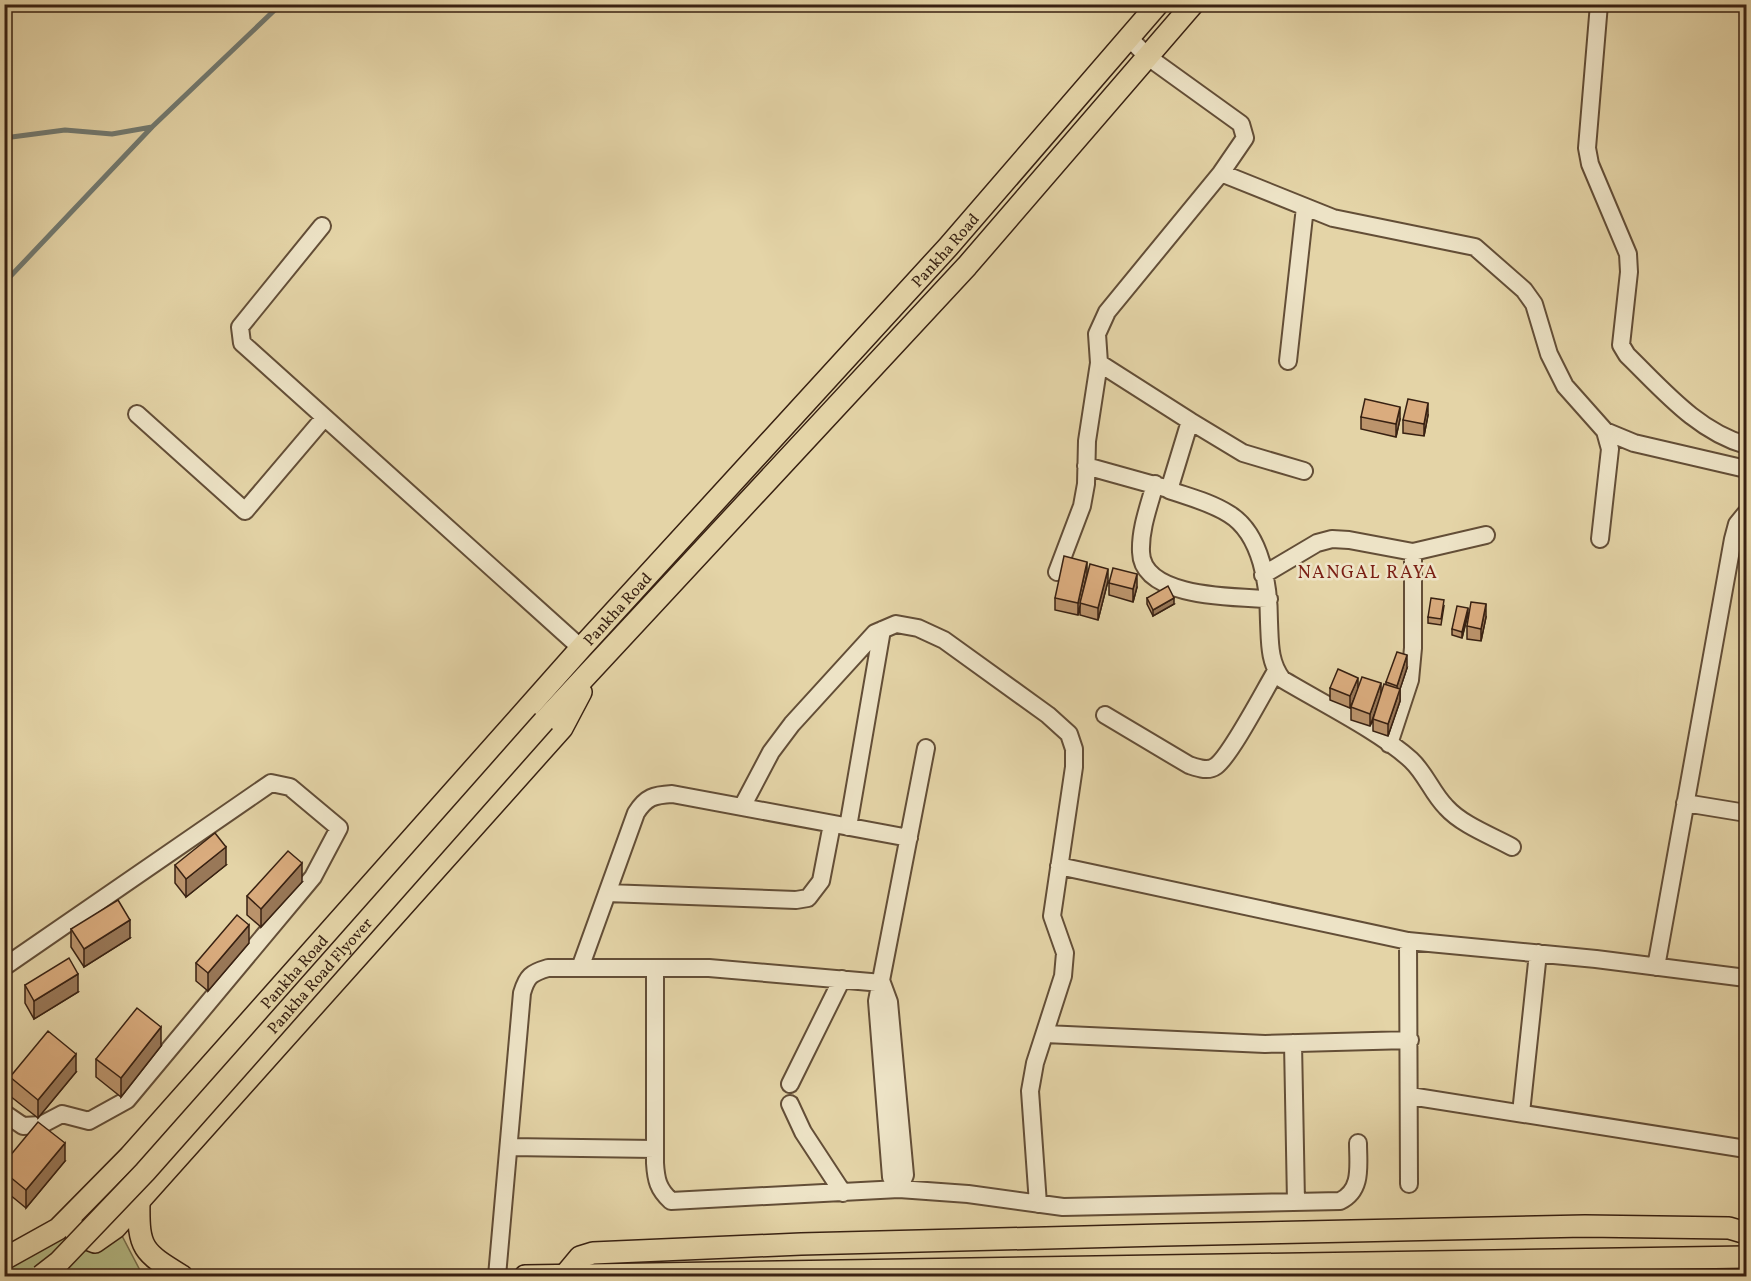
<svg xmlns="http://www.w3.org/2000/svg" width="1751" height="1281" font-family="Vollkorn,serif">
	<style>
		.green { fill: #b5bc87; stroke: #766e4c; stroke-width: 1.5 }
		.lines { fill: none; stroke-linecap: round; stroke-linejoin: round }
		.stream { stroke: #727a71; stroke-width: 5 }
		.minor-casing { stroke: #634e37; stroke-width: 20 }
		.major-casing { stroke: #382112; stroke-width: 24 }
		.minor { stroke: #ede3c6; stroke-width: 16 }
		.major { stroke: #e4d4a7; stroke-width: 21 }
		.major-bridge-casing { stroke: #382112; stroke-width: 24; stroke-linecap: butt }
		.major-bridge { stroke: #e4d4a7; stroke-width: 21 }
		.wall { fill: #bb946c; stroke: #382112; stroke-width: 1.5 }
		.shaded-wall { fill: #997858; stroke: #382112; stroke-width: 1.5 }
		.building { fill: #daac7e; stroke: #382112; stroke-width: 1.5 }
		.labels { text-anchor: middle; stroke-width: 5; stroke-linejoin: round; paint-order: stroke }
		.street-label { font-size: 16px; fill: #382112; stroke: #ede3c6 }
		.neighbourhood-label { font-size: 18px; letter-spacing: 1.5px; fill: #7a1f14; stroke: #ede3c6 }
	</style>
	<rect width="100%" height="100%" fill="#e4d4a7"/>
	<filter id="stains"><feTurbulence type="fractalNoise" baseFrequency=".00333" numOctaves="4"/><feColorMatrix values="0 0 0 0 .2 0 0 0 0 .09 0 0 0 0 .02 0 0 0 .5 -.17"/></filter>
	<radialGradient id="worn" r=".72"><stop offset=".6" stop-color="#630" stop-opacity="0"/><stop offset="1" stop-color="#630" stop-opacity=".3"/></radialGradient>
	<path class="green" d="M67,1230L121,1234L143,1276H5L4,1266Z"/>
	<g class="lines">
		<path class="stream" d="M4,138L65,130L112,134L152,127
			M4,283L152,127L281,4"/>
		<defs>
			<path id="minor" d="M1599,4L1587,148L1590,164L1628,254L1629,272L1621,345L1627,355C1663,390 1697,431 1746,445
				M1129,38L1148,57L1241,124L1245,138L1221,173L1333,218L1475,247L1524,290L1534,304L1549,354L1565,386L1605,431L1610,449L1600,539
				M1221,173L1107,312L1097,334L1099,363L1190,421L1169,490C1189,497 1210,502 1229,514C1262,534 1269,587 1269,622C1270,643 1269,662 1282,679C1320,702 1379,731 1411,760C1426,774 1432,793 1446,807C1462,825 1492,836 1512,847
				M322,226L240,327L242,343L581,648
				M1288,361L1305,207
				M137,414L245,511L324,418
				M1190,421L1243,453L1304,471
				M1605,431L1634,443L1746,469
				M1086,466L1165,488
				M1155,484C1149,506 1140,529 1141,552C1142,599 1238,597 1269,599
				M1057,572L1082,506L1086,484L1087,441L1099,363
				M1263,575L1317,543L1332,539L1349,540L1413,552L1486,535
				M1105,715L1189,765C1198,768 1208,772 1216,766C1231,755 1264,691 1276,671
				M1389,744L1410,680L1413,648V552
				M1685,803L1746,813
				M742,807L771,752L792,724L875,633L896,624L918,628L944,640L1048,715L1069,734L1074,749V767L1052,916L1065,953L1063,976L1035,1063L1030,1091L1038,1204
				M848,827L882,630
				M1059,866L1408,941L1596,959L1746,978
				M607,893L796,900L808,898L821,881L832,824
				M1408,941L1409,1184
				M4,967L271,783L290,787L339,828L313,877L127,1100L89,1121L62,1114L41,1125L23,1126L4,1113
				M1656,967L1733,539L1737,524L1746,513
				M580,968L636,813C646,797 654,795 672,794L909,838
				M655,968V1163C656,1180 658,1189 671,1201L899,1189L968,1194L1063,1207L1340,1201C1363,1190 1358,1165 1358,1143
				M882,983L889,1002L905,1175L899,1189
				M1045,1034L1265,1044L1410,1040
				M1293,1043L1296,1202
				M790,1084L842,979
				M1410,1096L1746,1149
				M790,1104L803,1132L843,1193
				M1521,1113L1538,953
				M509,1147L655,1149
				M899,1189L891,1177L877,1001L926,748
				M497,1276L522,993C527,976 531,973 548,968H709L882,983"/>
			<g id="major">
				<path d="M544,721L967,266L1193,4"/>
				<path d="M139,1202C138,1249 143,1252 182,1276"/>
				<path d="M72,1225L77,1235L95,1242L115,1228L562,728L581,692"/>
				<path id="s1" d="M4,1259L58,1229L130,1156L581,648L948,247L1158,4"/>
				<path d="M565,1275L580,1257L593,1253L801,1244L1163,1235L1585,1226L1729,1228L1746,1233"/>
				<path d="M525,1276L1746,1257"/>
			</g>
		</defs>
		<use href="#minor" class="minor-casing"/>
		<use href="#major" class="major-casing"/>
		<use href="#minor" class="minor"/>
		<use href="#major" class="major"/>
		<defs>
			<g id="major-bridge">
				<path id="s2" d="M41,1276L59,1262L145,1172L544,721"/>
			</g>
		</defs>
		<use href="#major-bridge" class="major-bridge-casing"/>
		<use href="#major-bridge" class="major-bridge"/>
	</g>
	<path class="wall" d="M1428,415L1424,436L1403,433V420Z
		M1361,417L1400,419L1396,437L1361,429Z
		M1087,573L1108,581L1098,620L1080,615V605L1078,615L1055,610V598Z
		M1109,583L1137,587L1133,602L1109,595Z
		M1147,598L1174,604L1153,616L1147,604Z
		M1444,606L1441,625L1428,623V617Z
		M1468,614L1462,638L1452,635V629Z
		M1486,617L1481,641L1467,639V626Z
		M1407,668L1400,689V701L1388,736L1373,731V720L1370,726L1351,720V707L1353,701L1350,708L1330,700V688L1358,687L1381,693L1386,684V682Z
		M175,865H226L186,897L175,883Z
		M302,882L261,927L247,915V896Z
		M71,929L130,938L84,967L71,947Z
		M249,943L208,991L196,981V963Z
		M25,985L78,992L34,1019L25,1003Z
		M161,1046L121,1097L96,1077V1059Z
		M76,1072L38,1118L10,1096V1077Z
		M65,1161L26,1208L4,1190V1163Z"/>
	<path class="shaded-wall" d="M1428,403V415L1424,436V424Z
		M1400,407V419L1396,437V424Z
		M1087,562V574L1078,615V603Z
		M1108,569V581L1098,620V608Z
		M1137,574V587L1133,602V589Z
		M1174,598V604L1153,616V610Z
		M1486,604V617L1481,641V629Z
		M1468,608V614L1462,638V632Z
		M1407,655V668L1400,689V701L1388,736V724L1397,698V686Z
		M1358,678V690L1350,708V696Z
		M1381,683V696L1370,726V714Z
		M226,847V865L186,897V879Z
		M302,863V882L261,927V909Z
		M130,920V938L84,967V949Z
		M249,925V943L208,991V973Z
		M78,974V992L34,1019V1001Z
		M161,1027V1046L121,1097V1078Z
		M76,1054V1072L38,1118V1100Z
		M65,1143V1161L26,1208V1190Z"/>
	<path class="building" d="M1365,399L1400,407L1396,424L1361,417Z
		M1408,399L1428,403L1424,424L1403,420Z
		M1064,556L1087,562L1078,603L1055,598Z
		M1090,564L1108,569L1098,608L1080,603Z
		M1113,568L1137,574L1133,589L1109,583Z
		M1168,586L1174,598L1153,610L1147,598Z
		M1431,598L1444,600L1441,619L1428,617Z
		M1471,602L1486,604L1481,629L1467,626Z
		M1457,606L1468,608L1462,632L1452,629Z
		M1397,652L1407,655L1397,686L1386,682Z
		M1338,669L1358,678L1350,696L1330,688Z
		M1362,677L1381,683L1370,714L1351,707Z
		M1384,684L1400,689L1388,724L1373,719Z
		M215,833L226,847L186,879L175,865Z
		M288,851L302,863L261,909L247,896Z
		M118,900L130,920L84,949L71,929Z
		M237,915L249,925L208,973L196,963Z
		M69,958L78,974L34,1001L25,985Z
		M137,1008L161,1027L121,1078L96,1059Z
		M48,1031L76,1054L38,1100L10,1077Z
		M38,1122L65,1143L26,1190L4,1172V1163Z"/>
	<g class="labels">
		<g class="street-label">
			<text dy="6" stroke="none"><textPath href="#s1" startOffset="1383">Pankha Road</textPath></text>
			<text dy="6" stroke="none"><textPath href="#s1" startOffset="897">Pankha Road</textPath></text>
			<text dy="6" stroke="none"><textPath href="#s1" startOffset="411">Pankha Road</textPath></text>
			<text dy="6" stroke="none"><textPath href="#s2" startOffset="410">Pankha Road Flyover</textPath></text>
		</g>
		<g class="neighbourhood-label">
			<text x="1368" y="578">NANGAL RAYA</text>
		</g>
	</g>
	<rect width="1751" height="1281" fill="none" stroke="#e4d4a7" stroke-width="24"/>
	<rect x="6" y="6" width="1739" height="1269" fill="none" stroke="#382112" stroke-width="3"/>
	<rect x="12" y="12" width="1727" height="1257" fill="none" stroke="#382112" stroke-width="1.5"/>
	<rect width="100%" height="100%" filter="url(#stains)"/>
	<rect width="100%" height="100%" fill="url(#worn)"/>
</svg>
